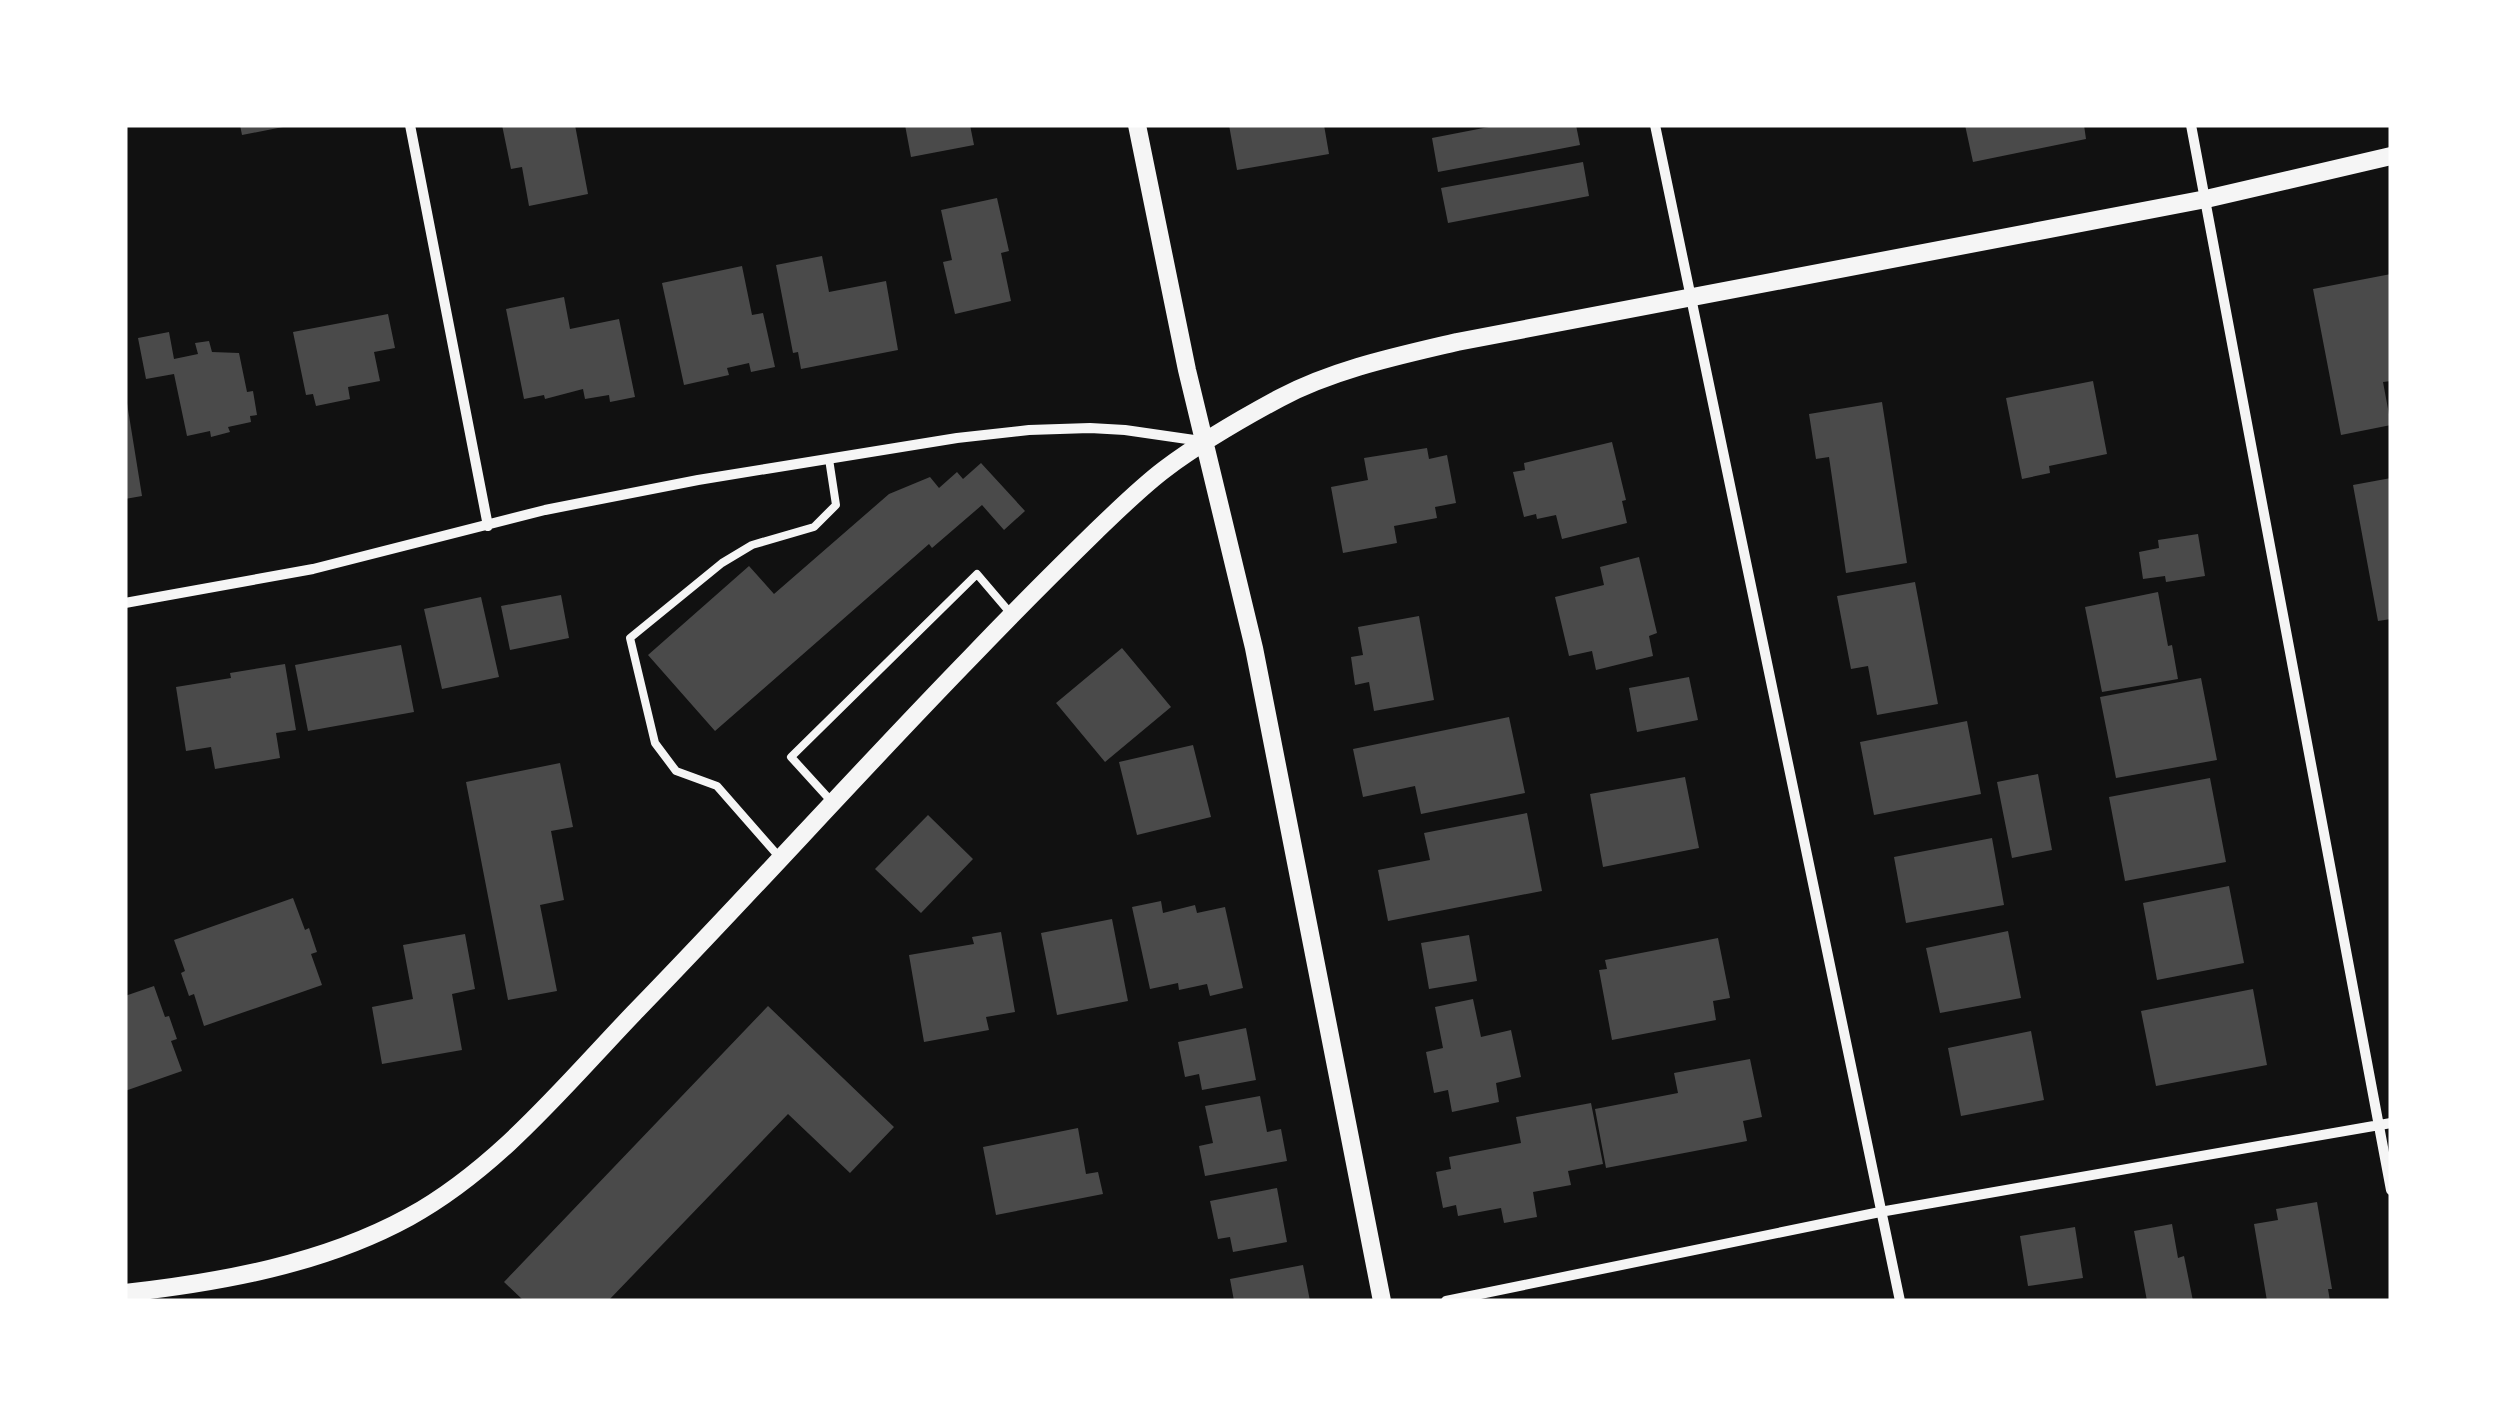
<svg xmlns="http://www.w3.org/2000/svg" width="2516" height="1426" font-family="'DejaVu Sans',sans-serif">
	<style>
		.building { fill: #4a4a4a }
		.lines { fill: none; stroke-linecap: round; stroke-linejoin: round }
		.service { stroke: #f5f5f5; stroke-width: 8 }
		.minor { stroke: #f5f5f5; stroke-width: 10 }
		.tertiary { stroke: #f5f5f5; stroke-width: 18 }
	</style>
	<rect width="100%" height="100%" fill="#111"/>
	<path class="building" d="M240,125H282L283,127L242,135Z
		M502,125H575L588,194L529,206L522,167L511,169Z
		M905,125H970L974,145L911,157Z
		M1229,125H1324L1329,154L1237,170Z
		M1499,125H1576L1580,145L1438,172L1432,138Z
		M1965,125H2084L2086,139L1973,162Z
		M1583,162L1589,196L1448,223L1441,188Z
		M997,198L1009,251L1001,253L1011,301L955,314L943,262L952,260L941,210Z
		M822,256L829,292L886,281L898,350L801,369L798,352L793,353L776,265Z
		M742,266L752,315L763,313L775,367L751,372L749,363L727,368L729,375L684,385L662,283Z
		M2391,274V381L2383,382L2391,425L2341,435L2313,289Z
		M564,297L570,329L619,319L635,397L610,402L609,395L585,399L583,389L545,399L544,395L524,399L506,309Z
		M388,314L395,348L374,352L380,381L348,387L350,399L316,406L313,394L306,395L293,332Z
		M169,332L174,359L198,354L195,343L209,341L212,352L239,353L247,392L253,391L257,415L250,416L251,422L228,427L230,432L211,437L210,431L187,436L174,374L146,379L138,338Z
		M2093,381L2107,454L2049,466L2050,473L2022,479L2006,398Z
		M1882,402L1907,563L1846,573L1829,457L1816,459L1809,414Z
		M127,403L142,496L125,499V404Z
		M1612,442L1626,500L1622,501L1627,523L1562,539L1556,515L1537,519L1536,514L1524,517L1513,472L1525,470L1524,463Z
		M1427,448L1429,459L1447,455L1456,503L1435,507L1437,518L1394,526L1397,543L1343,553L1331,487L1368,480L1364,458Z
		M981,463L1025,511L1004,530L982,505L932,548L929,544L715,731L648,655L749,566L774,594L889,494L930,477L939,488L957,472L963,479Z
		M2391,478V619L2378,621L2353,485Z
		M2198,534L2205,576L2166,582L2165,576L2143,579L2139,552L2159,548L2158,540Z
		M1639,557L1657,633L1649,636L1653,656L1596,670L1592,651L1569,656L1555,597L1604,585L1600,567Z
		M1915,582L1938,704L1877,715L1868,666L1851,669L1837,596Z
		M2158,592L2168,646L2172,645L2178,679L2102,692L2085,607Z
		M561,595L569,638L510,650L501,606Z
		M481,597L499,677L442,689L424,609Z
		M1419,616L1434,700L1374,711L1369,682L1355,685L1351,657L1363,655L1358,627Z
		M401,645L414,712L308,731L295,665Z
		M1122,648L1171,707L1105,762L1056,703Z
		M285,664L296,730L276,733L280,758L215,769L211,747L186,751L176,687L231,678L230,673Z
		M1689,677L1698,720L1637,732L1629,688Z
		M2201,678L2217,760L2116,778L2100,697Z
		M1509,717L1525,793L1421,814L1415,786L1363,797L1353,749Z
		M1967,721L1981,794L1874,815L1860,742Z
		M1193,745L1211,817L1137,835L1119,762Z
		M560,763L573,827L551,831L564,900L540,905L557,991L508,1000L466,782Z
		M2038,774L2052,850L2012,858L1997,782Z
		M1685,777L1699,848L1603,867L1590,794Z
		M2210,778L2226,862L2125,881L2109,797Z
		M1527,813L1542,891L1388,921L1378,870L1430,860L1424,833Z
		M928,815L973,859L921,913L875,869Z
		M1992,838L2004,905L1906,923L1894,857Z
		M2229,886L2244,963L2157,980L2143,903Z
		M293,898L305,930L309,928L317,952L311,954L322,985L204,1026L194,994L189,996L181,973L185,971L174,940Z
		M1161,901L1163,913L1195,905L1197,913L1225,907L1243,988L1210,996L1207,984L1179,990L1178,983L1150,989L1132,907Z
		M1112,919L1128,1001L1057,1015L1041,933Z
		M2008,931L2021,998L1940,1013L1926,948Z
		M1001,932L1015,1012L986,1017L989,1030L924,1042L909,955L974,944L972,937Z
		M465,934L475,989L452,994L462,1050L382,1064L372,1007L413,999L403,945Z
		M1469,935L1477,981L1429,989L1421,943Z
		M1718,938L1730,998L1713,1001L1716,1020L1612,1040L1599,970L1607,969L1605,960Z
		M154,986L165,1017L169,1016L177,1039L171,1041L182,1071L125,1091V996Z
		M2253,989L2267,1065L2156,1086L2141,1011Z
		M1473,999L1481,1037L1511,1030L1521,1077L1496,1083L1499,1102L1452,1112L1448,1090L1434,1093L1426,1052L1443,1048L1435,1007Z
		M768,1006L894,1127L850,1173L788,1114L608,1301H524L504,1282Z
		M1246,1028L1256,1080L1202,1090L1199,1074L1185,1077L1178,1042Z
		M2031,1031L2044,1100L1961,1116L1948,1048Z
		M1750,1059L1762,1117L1743,1121L1747,1141L1606,1168L1595,1109L1678,1093L1674,1073Z
		M1260,1096L1267,1132L1281,1129L1287,1161L1205,1176L1199,1146L1213,1143L1205,1106Z
		M1591,1103L1603,1164L1568,1171L1571,1185L1533,1192L1537,1217L1504,1223L1501,1208L1458,1216L1456,1205L1443,1208L1436,1172L1451,1169L1449,1157L1521,1143L1516,1117Z
		M1078,1128L1086,1174L1098,1172L1103,1194L996,1215L983,1147Z
		M1277,1188L1287,1242L1233,1252L1230,1237L1218,1239L1210,1201Z
		M2317,1202L2332,1289H2328L2330,1301H2288V1299L2267,1301L2254,1224L2278,1220L2276,1209Z
		M2172,1224L2178,1258L2184,1256L2193,1301H2147L2134,1231Z
		M2075,1227L2083,1278L2028,1286L2020,1236Z
		M1303,1265L1310,1301H1234L1230,1279Z"/>
	<g class="lines">
		<path class="service" d="M832,802L791,757L977,574L1012,615
			M781,859L717,786L676,771L655,743L630,638L722,563L752,545L814,527L836,505L829,459"/>
		<path class="minor" d="M410,125L488,526
			M1655,125L1900,1301
			M2191,125L2391,1190
			M125,603L313,569L545,510L698,480L957,438L1029,430L1090,428L1125,430L1201,441
			M1446,1301L1880,1212L2391,1123"/>
		<path class="tertiary" d="M1137,125L1187,370L1254,648L1382,1301
			M125,1293C222,1282 323,1264 409,1217C498,1168 565,1085 634,1013C748,896 857,774 971,657C1012,614 1054,572 1096,531C1118,510 1141,487 1165,469C1201,442 1241,419 1280,398C1335,369 1398,356 1457,342L2206,199L2391,156"/>
	</g>
	<rect width="2516" height="1426" fill="none" stroke="#ffffff" stroke-width="255"/>
</svg>
